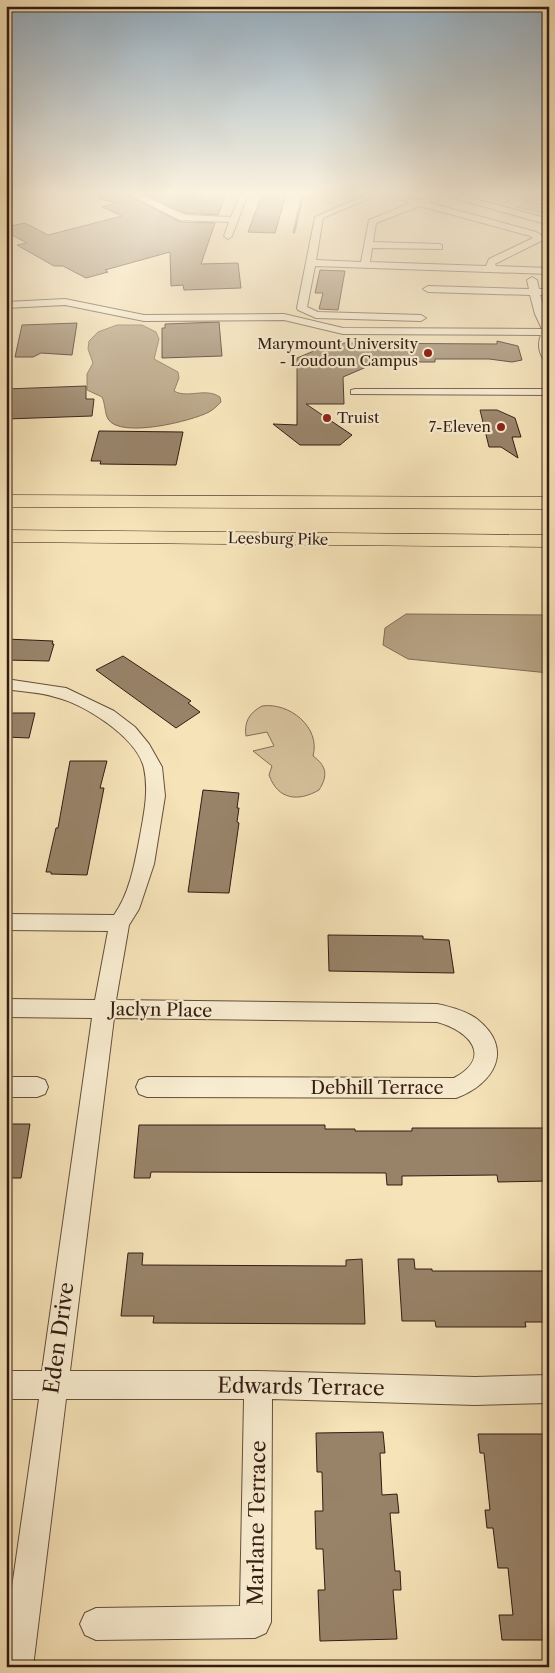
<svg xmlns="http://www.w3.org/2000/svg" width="555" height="1673" font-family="'Libre Caslon Text',serif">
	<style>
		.green { fill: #d5c19c; stroke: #846e58 }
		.water { fill: #b49f80; stroke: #806b54 }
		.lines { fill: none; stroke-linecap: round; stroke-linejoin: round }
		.stream { stroke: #806b54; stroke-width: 3 }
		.building { fill: #988369; stroke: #331c13 }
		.minor-casing { stroke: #644e3c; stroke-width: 2 }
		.tertiary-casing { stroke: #644e3c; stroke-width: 2 }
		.trunk-casing { stroke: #331c13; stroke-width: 1 }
		.minor { fill: #f9edd1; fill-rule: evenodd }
		.tertiary { fill: #f9edd1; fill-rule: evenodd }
		.trunk { fill: #f6e3b8; fill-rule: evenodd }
		.poi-dot { fill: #8f2418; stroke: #f9edd1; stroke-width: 2 }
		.labels { text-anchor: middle; stroke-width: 4.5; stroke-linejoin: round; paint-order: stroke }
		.far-poi-label { font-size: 15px; fill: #331c13; stroke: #f9edd1; text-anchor: end }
		.far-street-label { font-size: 15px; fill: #331c13; stroke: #f9edd1 }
		.street-label { font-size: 18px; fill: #331c13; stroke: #f9edd1 }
		.near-street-label { font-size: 21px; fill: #331c13; stroke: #f9edd1 }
	</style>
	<rect width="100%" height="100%" fill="#f6e3b8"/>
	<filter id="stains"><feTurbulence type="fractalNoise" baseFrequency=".004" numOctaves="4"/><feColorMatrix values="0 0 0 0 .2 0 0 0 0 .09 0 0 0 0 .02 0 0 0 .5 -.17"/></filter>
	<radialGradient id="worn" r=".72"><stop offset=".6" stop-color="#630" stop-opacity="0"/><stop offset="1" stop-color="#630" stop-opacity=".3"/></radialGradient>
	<path class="green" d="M474,194H549V206L530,203L535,207L549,208V214L516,207L526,204L523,202H529L517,195L509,196L511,200L504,203Z
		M262,706C289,702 321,727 313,756C327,766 328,776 319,790C298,802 278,800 269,775L272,766L253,751L274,746L267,732L246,736C244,722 249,713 262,706Z"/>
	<path class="water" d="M117,325H142L156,332L159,339L154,359L178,372L179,378L174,391C188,399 205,387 220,397L221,402C217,406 213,410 209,412C192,421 120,439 108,419C105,414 105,403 102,397L87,390V374L93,363L88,349L89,341L98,332Z
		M406,614L549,615V673L408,659L383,645L385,628Z"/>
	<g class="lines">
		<path class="stream" d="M294,232L303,194"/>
	</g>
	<path class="building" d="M99,194H126L180,222L215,223L201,264L238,263L241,288L184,290L183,285L171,286L170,252L105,270L108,272L86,278L63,266H54L17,245L27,243L6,232V227L25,223L48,235L122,216L102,207L116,203L98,198Z
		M144,194H226L218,215L185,213Z
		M262,194H286L275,233L248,232Z
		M320,270L345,271L338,310L319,309L323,293H315Z
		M219,322L222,356L162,358V328H165V324Z
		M77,323L72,355L41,353L33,357H15L22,325Z
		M497,341L518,346L522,360L512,362L489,359H435V362H378L343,377L344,404H306L352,435L340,445H300L273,424L297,425V358L333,343L497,344Z
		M86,386V399H94L92,416L6,419V389Z
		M480,410H497L515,418L521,437H512L518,458L501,447H489Z
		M99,431L183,432L176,465L100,464L101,461H91Z
		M6,639L53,641L52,644H54L49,661L6,660Z
		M123,656L179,693L191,701L188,703L200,712L176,728L96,670Z
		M6,713H35L29,738L6,737Z
		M70,761H107L100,788H104L87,875L51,874V872H46L56,828H58Z
		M203,790L239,793L237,808H239L237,822L239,823L229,893L188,892Z
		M328,935L423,936V939L449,940L454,973L329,971Z
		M6,1124H30L21,1178H6Z
		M139,1125H325V1129H355V1131H412V1128H546L549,1143V1181L498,1182L497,1175L402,1176V1185H387L386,1173L151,1172L150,1178H134Z
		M128,1253H143L142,1265L346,1266V1260L362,1259L365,1324L153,1323L154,1316H121Z
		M398,1259H414L415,1269H432V1271H546V1275H549V1322H525L526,1327H436L435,1321H402Z
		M383,1432L385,1453H380L382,1495L397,1494L399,1513H390L395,1571H400L401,1590H393L397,1639L320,1641L318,1590H325L323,1549H316L315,1511H323L322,1472H317L316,1433Z
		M478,1434H546L549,1450V1640H502L499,1615H513L508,1568H498L493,1528H487L485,1510H490L484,1453H480Z"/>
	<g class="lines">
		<defs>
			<path id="minor" d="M128,194H139L185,215L231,217L240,194H248L232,236L228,239L224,236L229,222L180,220Z
				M368,194H379L323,218L316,260L361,262L369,220L411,203L383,194C395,194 408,200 418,200C426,200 433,194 445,194L427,202L536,232L543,236V240L495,264L496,266L549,268V274L315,266L307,307L318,312L421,315L426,318L421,321L316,318L298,310L297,308L315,217ZM420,206L530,236L533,238L489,259L486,266L370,262L372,248L442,249V245L439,244L373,242L376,223Z
				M532,277L537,280L539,289H549V295H540L549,322V363C539,359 537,344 541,335L343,334L284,320L144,321L65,305L6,308V302L65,299L144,315L284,314L343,328L542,329L535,314L530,295L428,292L423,289L428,286L529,289L527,280Z
				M355,389H549V395L351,394V390Z
				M6,679L66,688L114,711L135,727L149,744L162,767L165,796L154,864L139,909L129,925L116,1000L437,1004C451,1007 466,1011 477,1019C515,1049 494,1084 456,1098L147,1097L139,1094L136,1087L139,1080L147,1077L454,1078C493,1057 470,1031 437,1022L114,1018L70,1371H258L475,1377L549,1375V1403L475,1405L272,1399L271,1622L266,1633L255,1638L96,1640L85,1635L80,1624L85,1613L96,1608L240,1606L244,1399H66L33,1667H6V1629L39,1399H6V1371H42L92,1018L6,1017V999L95,1000L108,931L6,930V914L114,915C130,893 135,862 140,836C144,814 149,791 144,768C137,737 84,704 55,697C40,692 22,692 6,689Z
				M6,1077H37L45,1080L48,1087L45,1094L37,1097H6Z"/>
			<path id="tertiary" d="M440,194H457L549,219V225Z"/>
			<path id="trunk" d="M6,495L549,497V509L6,507Z
				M6,530L549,535V547L6,542Z"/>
		</defs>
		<use href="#minor" class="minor-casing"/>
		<use href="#tertiary" class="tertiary-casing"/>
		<use href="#trunk" class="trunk-casing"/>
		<use href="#minor" class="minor"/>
		<use href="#tertiary" class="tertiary"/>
		<use href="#trunk" class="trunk"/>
	</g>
	<linearGradient id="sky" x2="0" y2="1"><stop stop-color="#93acbe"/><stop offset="0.45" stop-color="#fbf2df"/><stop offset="1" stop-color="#fbf2df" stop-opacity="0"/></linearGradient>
	<rect width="555" height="428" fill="url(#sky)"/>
	<g class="poi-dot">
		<circle cx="428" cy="353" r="5"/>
		<circle cx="327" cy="418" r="5"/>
		<circle cx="501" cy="427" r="5"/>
	</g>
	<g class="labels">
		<g class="far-poi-label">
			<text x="418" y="349">Marymount University<tspan x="418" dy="17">- Loudoun Campus</tspan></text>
			<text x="337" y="423" text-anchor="start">Truist</text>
			<text x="491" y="432">7-Eleven</text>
		</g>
		<g class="far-street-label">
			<text transform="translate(278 539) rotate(1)" y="5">Leesburg Pike</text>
		</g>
		<g class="street-label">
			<text transform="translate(161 1010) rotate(1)" y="6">Jaclyn Place</text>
			<text x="377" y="1094">Debhill Terrace</text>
		</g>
		<g class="near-street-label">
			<text transform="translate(59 1338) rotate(-82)" y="7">Eden Drive</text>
			<text transform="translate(301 1387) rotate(1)" y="7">Edwards Terrace</text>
			<text transform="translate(257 1523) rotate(-89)" y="7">Marlane Terrace</text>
		</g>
	</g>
	<rect width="555" height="1673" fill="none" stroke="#f6e3b8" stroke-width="25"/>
	<rect x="8" y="8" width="540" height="1658" fill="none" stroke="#331c13" stroke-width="2.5"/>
	<rect x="12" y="12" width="530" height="1648" fill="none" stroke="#331c13"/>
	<rect width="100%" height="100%" filter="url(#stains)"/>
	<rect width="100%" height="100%" fill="url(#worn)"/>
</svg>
